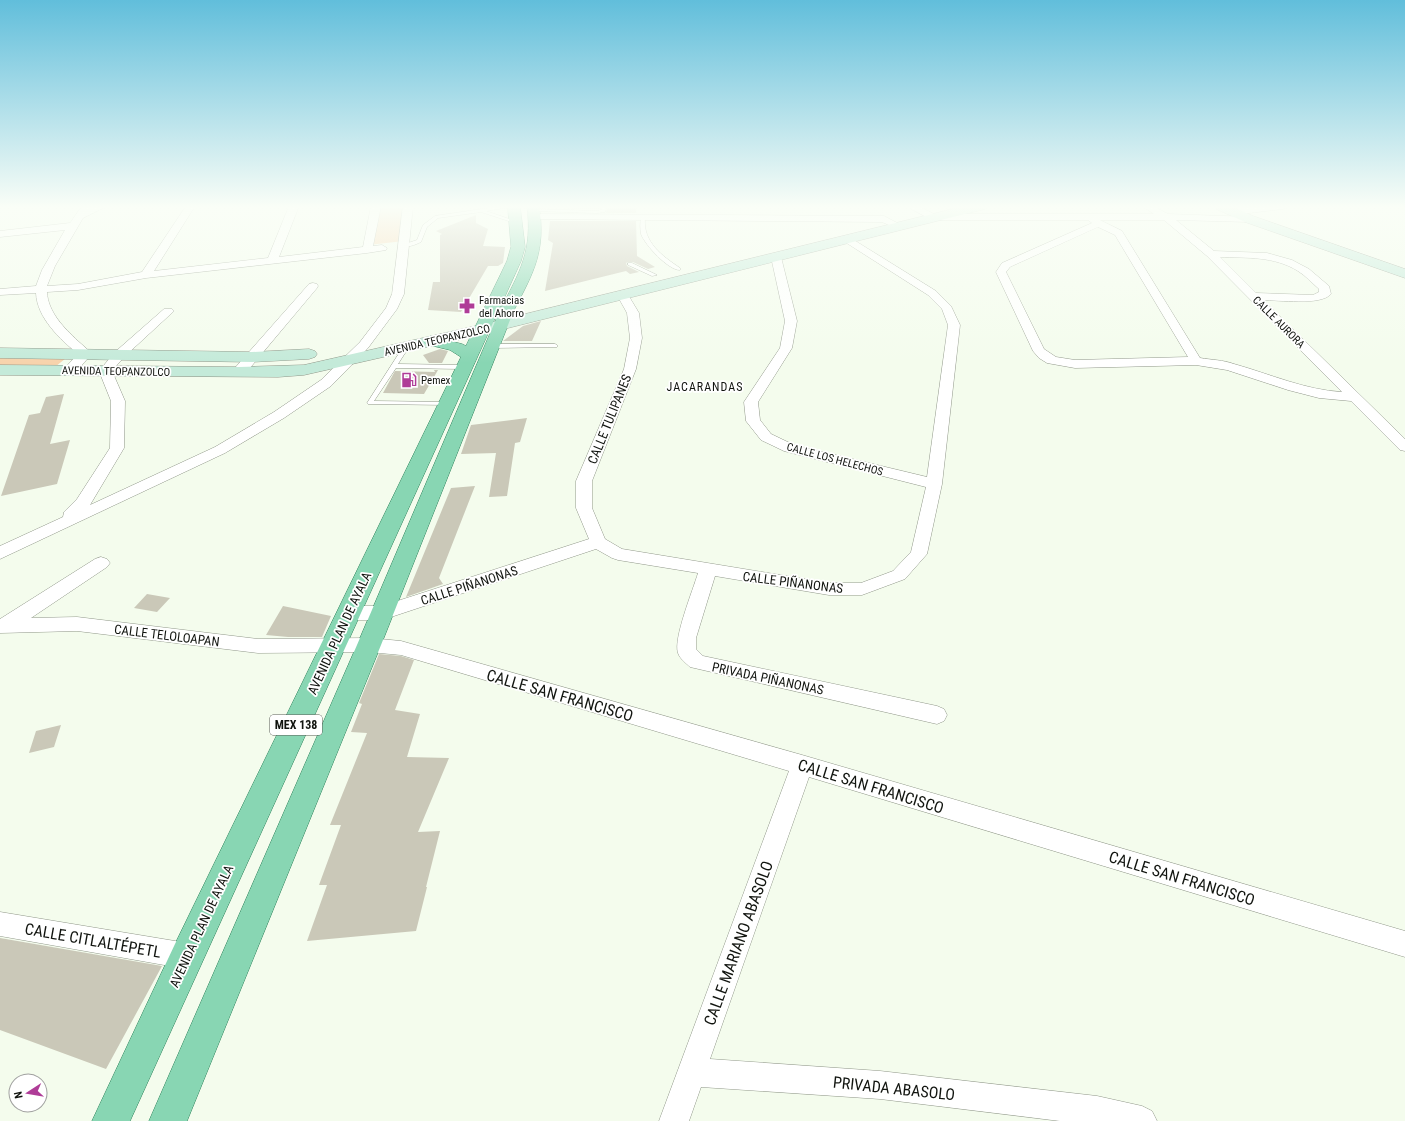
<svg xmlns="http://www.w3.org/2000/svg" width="1405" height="1121" font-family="'Roboto Condensed',sans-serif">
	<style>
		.green { fill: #f7d3ac }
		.building { fill: #cac8b8 }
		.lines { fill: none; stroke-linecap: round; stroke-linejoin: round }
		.service-casing { stroke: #91988a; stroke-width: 1 }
		.minor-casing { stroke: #91988a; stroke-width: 1 }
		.secondary-casing { stroke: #91988a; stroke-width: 1 }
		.primary-casing { stroke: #2b8059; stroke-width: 1 }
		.service { fill: #fff; fill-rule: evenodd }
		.minor { fill: #fff; fill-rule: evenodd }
		.secondary { fill: #c4ead9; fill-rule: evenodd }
		.primary { fill: #88d6b3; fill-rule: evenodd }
		.labels { text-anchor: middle; stroke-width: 3.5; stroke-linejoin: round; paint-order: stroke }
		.far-poi-label { font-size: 11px; fill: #11140f; stroke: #fff; text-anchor: start }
		.far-street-label { font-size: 11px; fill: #11140f; stroke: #fff }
		.far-neighbourhood-label { font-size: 12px; letter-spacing: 1px; fill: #11140f; stroke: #fff }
		.shield { fill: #fff; stroke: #585a57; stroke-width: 1 }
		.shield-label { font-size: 12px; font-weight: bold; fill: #11140f }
		.street-label { font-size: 13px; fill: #11140f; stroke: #fff }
		.near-street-label { font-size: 16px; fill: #11140f; stroke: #fff }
	</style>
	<rect width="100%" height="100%" fill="#f4fced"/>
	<path class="green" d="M376,206H408L404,241L368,245Z
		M0,353L71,354L50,371L0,370Z"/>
	<path class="building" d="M560,206H601L600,209H597L558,208Z
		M608,206L636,207V213H606Z
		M476,215V223L488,229L483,246L505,247L503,263L498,266H488L461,312L428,310L433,282H440V235L442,234L436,231Z
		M550,221H636L637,256L655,267L648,269L633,262H628L626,263L627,266L639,272L630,274L626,271L545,291L553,243L548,240Z
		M541,321L532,341H503L523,326Z
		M440,349L448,351L442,363H429L423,355Z
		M434,370H438L424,394L383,393L395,371L435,372Z
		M64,394L50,444L70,440L57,484L1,496L29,415L40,413L46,397Z
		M527,418L520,442L515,443L507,496L489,497L496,453L461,454L471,425Z
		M475,486L439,578L443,584L406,597L451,488Z
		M147,594L170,598L157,612L134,608Z
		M283,606L331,616L322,637H288L266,635Z
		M379,654L401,656L414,660L395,710L420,714L407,757L449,758L418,832L440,831L426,887H427L416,931L307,941L327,885H319L341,825H330L367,733L351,732L362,704L359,703Z
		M61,725L54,747L29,753L36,731Z
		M0,938L162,966L106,1069L0,1030Z"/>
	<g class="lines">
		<defs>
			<path id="service" d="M503,206H516L486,211L518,222V224L481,212L438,218L427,227L421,242C415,245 407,248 402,245L417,240L423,225L435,216Z
				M603,206H607L605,212L597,213L533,211L531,210L533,209L597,211L601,210Z
				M641,218L645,219C643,242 662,256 680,268V270C668,270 645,245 641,234C640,228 640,223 641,218Z
				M628,263H632L657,275L652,276L628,265Z
				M555,344L557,345V347L492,348L489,346L492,344Z
				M406,345L409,347L398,364L463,365L466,367L463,369L396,368L374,401L447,402L449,403V405L368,404L367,403L403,347Z"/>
			<path id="minor" d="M82,206H91L90,208L94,206H107L83,218L55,266L47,286L78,284L142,272L186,206H195L154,271L268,258L289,206H299L279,257L363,247L371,206H381L373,246L382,245L387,248L386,250L367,253L146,278L78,290L47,292C48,312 64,328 78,341C82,345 88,349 91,354C85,362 74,376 63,374L62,371L78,354C60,339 37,318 36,293L0,295V289L36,286L42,270L65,230L0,237V231L70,223Z
				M403,206H413L404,294L397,309L368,348L331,386L284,418L225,453L0,559V546L63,517L64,512L77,499L110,448L111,401L99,371L115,352L164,309H172L174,311L123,358L112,371L125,401L124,448L90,505L215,447L274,412L321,380L360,342L386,308L392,294Z
				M906,206H918L934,214H1154L1142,206H1153L1168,214L1252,217L1254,219L1252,221L1249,222L1176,220L1214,251L1267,253L1292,260L1309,269L1329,286L1331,294C1321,306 1278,300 1263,300L1405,439V451L1400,450L1351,401L1319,398L1288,390L1227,370L1196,365L1075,368L1047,363L1039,358L1033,351L996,272L1002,263L1092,223L1088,220H932ZM1100,220H1164L1207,256L1342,392C1305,390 1270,374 1234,364C1223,360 1212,360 1200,358L1122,231ZM1098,227L1115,235L1188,357L1075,360L1056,357L1044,349L1006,272L1010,267ZM1220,257C1247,258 1274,256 1298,271C1306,276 1312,283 1319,289V292L1313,295L1256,293Z
				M1257,206H1287L1283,209L1232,215L1227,212L1232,209Z
				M535,214L884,216L903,226L898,229L882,222L532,219L530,217Z
				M849,237L936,291L951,306L960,325L942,484L927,554L905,579L862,595H829L715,576L696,638V649L703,656L937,706L944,709L947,715L944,721L937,724L690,667C686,663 680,659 678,653C673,639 693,590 698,573L618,560L612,558L596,549L382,620H348L342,618L339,613L342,608L348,606H382L589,539L576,508V481L624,369L630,338L627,313L617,295L623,292L627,293L639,313L642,338L636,369L592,481V508L605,539L622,549L829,583H861L893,571L911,552L926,487L784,451L761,440L746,421L744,402L780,348L785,321L771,257L776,254L781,257L797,321L792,348L758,402L760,420L771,434L794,445L927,477L948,325L942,309L928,295L845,242L844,240L845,238Z
				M313,283L317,284L318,286L317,288L244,375H234L233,372L234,369L309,284Z
				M101,557L107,559L110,563L107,567L31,618L77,617L258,639L369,638L401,641L802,755L1405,931V957L809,777L710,1059L880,1071L1097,1096L1142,1106L1152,1111L1157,1121H1060L880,1099L701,1087L689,1121H659L789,771L401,655L369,652L258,653L77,631L0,633V619L95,559Z
				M0,912L187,943L196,947L200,956L196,965L187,969L0,936Z"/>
			<path id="secondary" d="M965,206H987L985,209L480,335L304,375L278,377L0,375V365L239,367L304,365L480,325Z
				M1214,206H1231L1253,216L1405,269V278L1245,222L1216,209Z
				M0,348L252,352L309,349L315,351L317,354L315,357L309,359L252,362L0,358Z"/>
			<path id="primary" d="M508,206H520L525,247L521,261L130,1121H92L175,944L461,357L450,350L425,344L423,341L425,338L431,336L462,344L466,346L507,261L511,247Z
				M527,206H539C546,250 534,272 514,310L381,645L187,1121H149L357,645L500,310C520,272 533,250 527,206Z"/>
		</defs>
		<use href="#service" class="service-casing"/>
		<use href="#minor" class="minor-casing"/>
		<use href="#secondary" class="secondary-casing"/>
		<use href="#primary" class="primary-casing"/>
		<use href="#service" class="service"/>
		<use href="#minor" class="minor"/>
		<use href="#secondary" class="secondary"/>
		<use href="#primary" class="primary"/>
	</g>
	<linearGradient id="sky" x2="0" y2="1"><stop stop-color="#61bedb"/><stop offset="0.57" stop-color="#fafef7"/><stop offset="1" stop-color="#fafef7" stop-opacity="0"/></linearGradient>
	<rect width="1405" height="363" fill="url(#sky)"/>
	<defs>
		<symbol id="pharmacy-bare" viewBox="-9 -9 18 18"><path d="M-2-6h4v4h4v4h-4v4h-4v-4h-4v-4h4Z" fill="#af3c97" stroke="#fff" stroke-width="2.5" paint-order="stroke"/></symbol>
		<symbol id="fuel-bare" viewBox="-9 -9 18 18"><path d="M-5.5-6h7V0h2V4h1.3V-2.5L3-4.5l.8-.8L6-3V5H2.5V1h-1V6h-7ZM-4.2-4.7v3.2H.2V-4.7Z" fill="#af3c97" stroke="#fff" stroke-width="2.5" paint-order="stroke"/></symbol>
	</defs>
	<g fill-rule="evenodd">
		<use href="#pharmacy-bare" x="456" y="295" width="22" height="22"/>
		<use href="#fuel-bare" x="398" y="369" width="22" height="22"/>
	</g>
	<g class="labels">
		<g class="far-poi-label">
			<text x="479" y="304">Farmacias<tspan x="479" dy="13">del Ahorro</tspan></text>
			<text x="421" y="384">Pemex</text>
		</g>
		<g class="far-street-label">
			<text transform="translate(1279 322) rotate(45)" y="4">CALLE AURORA</text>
			<text transform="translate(437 340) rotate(-13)" y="4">AVENIDA TEOPANZOLCO</text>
			<text transform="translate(116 371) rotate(1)" y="4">AVENIDA TEOPANZOLCO</text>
			<text transform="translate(835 459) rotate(15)" y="4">CALLE LOS HELECHOS</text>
		</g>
		<g class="far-neighbourhood-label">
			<text x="705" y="391">JACARANDAS</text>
		</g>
		<rect class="shield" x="270" y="715" width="52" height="20" rx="3"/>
		<g class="shield-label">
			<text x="296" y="729">MEX 138</text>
		</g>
		<g class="street-label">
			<text transform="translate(609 419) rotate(-68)" y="5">CALLE TULIPANES</text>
			<text transform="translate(793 582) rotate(7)" y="5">CALLE PIÑANONAS</text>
			<text transform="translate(469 585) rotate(-18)" y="5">CALLE PIÑANONAS</text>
			<text transform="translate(339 633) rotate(-65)" y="5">AVENIDA PLAN DE AYALA</text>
			<text transform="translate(167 635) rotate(7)" y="5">CALLE TELOLOAPAN</text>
			<text transform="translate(768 678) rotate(12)" y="5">PRIVADA PIÑANONAS</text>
			<text transform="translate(201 926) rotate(-65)" y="5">AVENIDA PLAN DE AYALA</text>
		</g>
		<g class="near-street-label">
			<text transform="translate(560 695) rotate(16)" y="6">CALLE SAN FRANCISCO</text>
			<text transform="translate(871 786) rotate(17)" y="6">CALLE SAN FRANCISCO</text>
			<text transform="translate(1182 878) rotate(17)" y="6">CALLE SAN FRANCISCO</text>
			<text transform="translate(93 940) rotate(10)" y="6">CALLE CITLALTÉPETL</text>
			<text transform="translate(738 943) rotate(-70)" y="6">CALLE MARIANO ABASOLO</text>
			<text transform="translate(894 1088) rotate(6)" y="6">PRIVADA ABASOLO</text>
		</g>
	</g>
	<g transform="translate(28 1093) rotate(258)"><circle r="19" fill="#ffffff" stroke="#a0a19f"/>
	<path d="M0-3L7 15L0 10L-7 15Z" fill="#af3c97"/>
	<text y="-6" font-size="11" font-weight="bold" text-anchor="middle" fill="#11140f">N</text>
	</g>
</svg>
